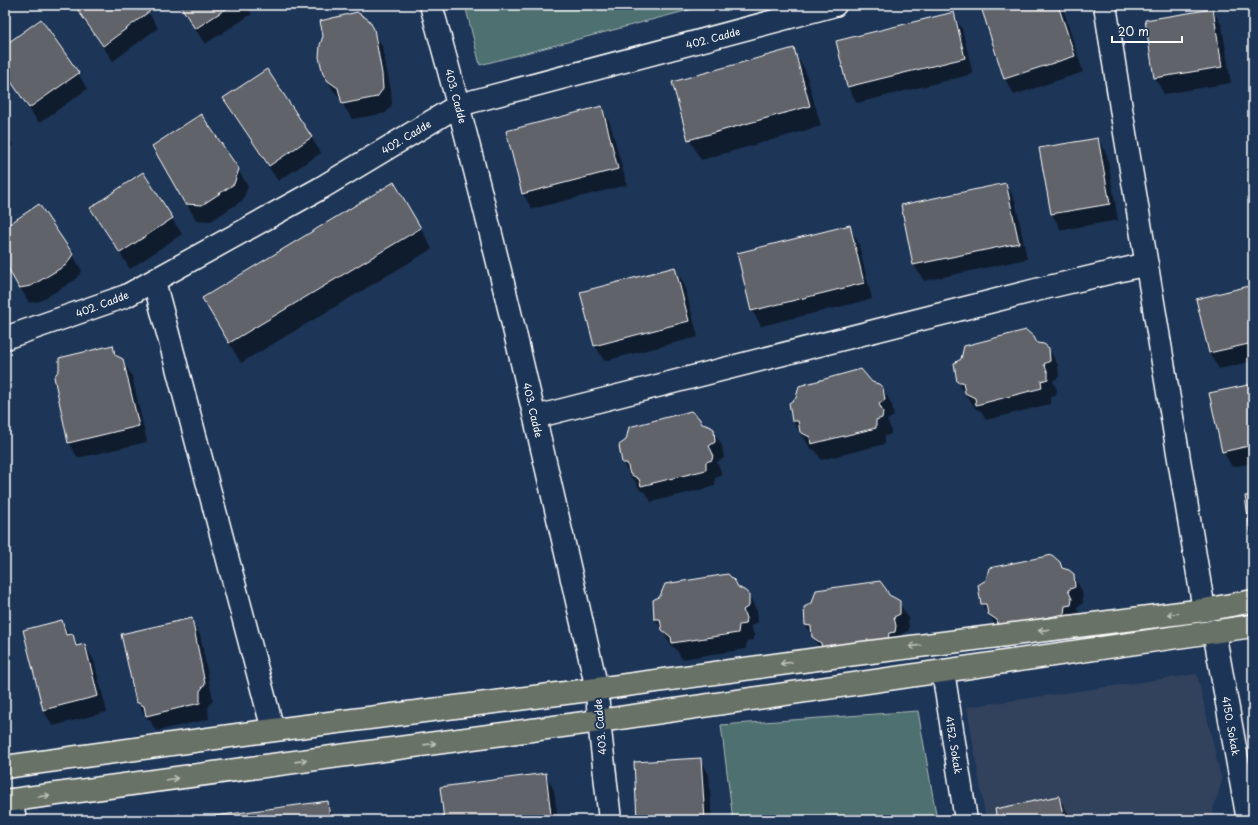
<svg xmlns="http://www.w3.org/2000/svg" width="1258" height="825" font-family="'Playpen Sans',sans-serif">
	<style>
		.built { fill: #31435d }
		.green { fill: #4f7070; stroke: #a7b8b8 }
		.shadow { fill: #0007 }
		.building { fill: #61646b; stroke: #fff }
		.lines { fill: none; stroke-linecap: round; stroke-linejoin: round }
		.minor-casing { stroke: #fff; stroke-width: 25 }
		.major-casing { stroke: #fff; stroke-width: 25 }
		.minor { stroke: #1d3557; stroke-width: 22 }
		.major { stroke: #697266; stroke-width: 22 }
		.oneway { stroke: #bcc0ba }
		.labels { text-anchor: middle; stroke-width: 4; stroke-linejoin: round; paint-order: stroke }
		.street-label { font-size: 10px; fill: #fff; stroke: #1d3557 }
	</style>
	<rect width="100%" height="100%" fill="#1d3557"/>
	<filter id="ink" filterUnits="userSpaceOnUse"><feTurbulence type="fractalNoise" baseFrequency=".025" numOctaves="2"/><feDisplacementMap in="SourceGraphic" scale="8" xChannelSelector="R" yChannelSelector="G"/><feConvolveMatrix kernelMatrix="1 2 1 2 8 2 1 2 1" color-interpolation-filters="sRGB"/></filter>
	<g filter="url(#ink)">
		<path class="built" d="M1197,674L1222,782L1213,809L1214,820H986L967,707Z"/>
		<path class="green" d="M465,5H708L480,65Z
			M918,711L937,820H733L721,725Z"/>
		<path class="shadow" d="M73,5H144L158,28L113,61Z
			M180,5H246L252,14L205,44Z
			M991,5H1062L1083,72L1014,95L1005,79L983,8Z
			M1213,10L1222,26L1231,83L1164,94L1155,78Z
			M953,14L962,29L973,74L857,103L848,87Z
			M368,21L382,46L391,90L392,105L386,113L352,119L342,103L341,99L333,90L324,74Z
			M5,46L78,73L87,89L39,123L5,74Z
			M793,50L805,70L821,126L701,160L689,139Z
			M225,99L311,137L321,153L278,181L234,115Z
			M601,107L610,123L627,185L532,209L523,194Z
			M5,132L13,145L5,150Z
			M1098,139L1107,155L1118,220L1061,230L1052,214L1041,149Z
			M153,146L238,170L248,186L243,200L211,221L196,220Z
			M142,174L182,234L130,269L91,208Z
			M1006,184L1015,200L1027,259L924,281L914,265L902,206Z
			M849,226L858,242L872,299L761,326L752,310Z
			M5,228L73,255L82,271L75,280L40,301L29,303L5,261Z
			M421,228L432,249L241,363L203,298Z
			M675,269L684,284L698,337L604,361L595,345Z
			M1253,287V361L1219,369L1209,353L1197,300Z
			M1037,344L1048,348L1058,365L1059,377L1053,381L1057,390L1056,395L1050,397V404L986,420L982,412L975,408L969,398H967L958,382Z
			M112,346L119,358L122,359L132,376L147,442L78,458L69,443Z
			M871,383L883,388L892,405L894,416L887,420L891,429V434L885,436V444L821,460L816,451L810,448L804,437H802L793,421L790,403Z
			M1253,385V463L1232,467L1223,451Z
			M701,425L713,430L722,446L724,458L717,462L721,471V476L715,478V486L651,502L646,493L640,490L634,479H632L623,463Z
			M1073,575L1082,591L1083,603L1077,607L1080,616L999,630L981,603Z
			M738,588L748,594L757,611L758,622L751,626L754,635L753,640L747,641L746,649L682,659L676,649L672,646L655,619Z
			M889,596L899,602L908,618L909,630L902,634L905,643L822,653L806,625Z
			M191,619L200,635L213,700L208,708L209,719L156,731L150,720L146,718L137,701Z
			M62,621L70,635H72L79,646L85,645L94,661L107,712L53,726L43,710Z
			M5,695L10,722L5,730V741Z
			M700,759L709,775L712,820H638Z
			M545,775L554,790L558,820H445Z
			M1059,797L1068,813L1069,820H998Z
			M327,802L336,820H217Z"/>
		<path class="building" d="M74,5H145L150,11L103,46Z
			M180,5H232L195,29Z
			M987,5H1058L1075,56L1004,79L981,7Z
			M1213,9L1222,67L1154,78L1145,20Z
			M357,12L369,20L374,29L382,74L383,89L377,97L342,104L338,88L328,81L323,74L319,57L320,45L323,36L320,21Z
			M954,12L965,58L847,87L836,41Z
			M41,19L79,73L29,108L5,73V45Z
			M794,48L810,106L688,140L672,82Z
			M267,69L312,137L269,166L223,98Z
			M602,106L618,169L522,194L506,131Z
			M201,114L239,169L234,184L202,205L185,204L152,146Z
			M1098,138L1110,204L1051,214L1039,148Z
			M143,172L173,218L120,253L90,208Z
			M394,182L421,228L229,343L202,298Z
			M1006,183L1019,243L913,265L901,205Z
			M39,204L73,254L66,265L31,286L19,288L5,263V227Z
			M850,225L864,283L751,311L737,253Z
			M675,267L689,321L594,346L580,292Z
			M1253,285V343L1209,353L1196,299Z
			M1026,330L1034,337L1037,343L1044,344L1049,348L1050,361L1044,364L1048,373V379L1041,381L1042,388L976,405L975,398L965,393L963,382H957L954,363L961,359L964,346Z
			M113,345L115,355L123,359L139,426L68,443L54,377L59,370V358Z
			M861,369L872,382L879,384L883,388L885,400L879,404L883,412L882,418L876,420V428L811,444L810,437L800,432L798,421H792L789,403L796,398L799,386Z
			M1253,384V445L1222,452L1209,393Z
			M691,411L699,418L702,424L709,426L714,429L715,442L709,446L713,454L712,460L706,462V470L641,486L639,479L630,474L627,463H622L619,445L626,440L629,427Z
			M1253,495V553L1245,496Z
			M1052,555L1060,562L1062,568L1069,570L1074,574L1075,587L1068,590L1072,599L1071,605L1065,606L1064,614L999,627L997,620L988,614L986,604H981L978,585L986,580L989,568Z
			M728,574L735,581L738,587L744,590L749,594V606L743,610L746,618L745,624L739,625L738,633L672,643L671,637L662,630L660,619H654L653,600L660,596L665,584Z
			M880,581L886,589L889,595L895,598L900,601V614L894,617L896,626L895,632L889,633L888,641L822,650L821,643L812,637L811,626L805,625L804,607L812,603L816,590Z
			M192,618L205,684L200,691V703L146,716L144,706L136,702L121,634Z
			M62,620L66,635L73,634L76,646L85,644L98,696L43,710L23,630Z
			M701,758L705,820H637L634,762Z
			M546,773L551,815L515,820H444L440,787Z
			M1059,796L1064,820H997L995,809Z
			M328,801L330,820H216L215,816Z
			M180,814L182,820H160Z"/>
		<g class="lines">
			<defs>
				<path id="minor" d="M431,5C494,231 545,461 597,689L599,721L610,820
					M1105,5L1123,121L1204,610
					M154,281L273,730
					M5,338L126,296L321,188L459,105L835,5
					M535,417L1036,290L1147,264
					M1214,631L1248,820
					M943,671L966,820
					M11,800L15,820"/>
				<path id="major" d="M5,767L259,732L597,689L847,655L1204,610L1253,601
					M5,801L599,721L1253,626"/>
			</defs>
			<use href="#minor" class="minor-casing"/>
			<use href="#major" class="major-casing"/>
			<use href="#minor" class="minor"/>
			<use href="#major" class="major"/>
		</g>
		<defs><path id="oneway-shaft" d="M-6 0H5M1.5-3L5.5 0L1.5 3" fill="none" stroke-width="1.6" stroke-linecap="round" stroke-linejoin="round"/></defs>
		<g class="oneway">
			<use href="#oneway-shaft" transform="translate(1173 614) rotate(173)"/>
			<use href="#oneway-shaft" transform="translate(1044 630) rotate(173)"/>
			<use href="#oneway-shaft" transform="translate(915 646) rotate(173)"/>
			<use href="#oneway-shaft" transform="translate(786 663) rotate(172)"/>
			<use href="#oneway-shaft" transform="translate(430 744) rotate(-8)"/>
			<use href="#oneway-shaft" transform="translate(301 761) rotate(-8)"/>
			<use href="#oneway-shaft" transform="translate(172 779) rotate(-8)"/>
			<use href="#oneway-shaft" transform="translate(44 796) rotate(-8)"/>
		</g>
	</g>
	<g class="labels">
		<g class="street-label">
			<text transform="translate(713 38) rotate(-15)" y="4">402. Cadde</text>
			<text transform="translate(456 96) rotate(75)" y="4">403. Cadde</text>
			<text transform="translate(406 137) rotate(-31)" y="4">402. Cadde</text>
			<text transform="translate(102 304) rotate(-21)" y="4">402. Cadde</text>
			<text transform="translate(533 410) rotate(77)" y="4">403. Cadde</text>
			<text transform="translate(1231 726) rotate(80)" y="4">4150. Sokak</text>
			<text transform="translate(600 727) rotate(-95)" y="4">403. Cadde</text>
			<text transform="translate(954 745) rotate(81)" y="4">4152. Sokak</text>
		</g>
	</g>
	<rect width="1258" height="825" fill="none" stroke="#1d3557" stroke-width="20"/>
	<rect x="10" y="10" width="1238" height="805" fill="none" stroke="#fff" stroke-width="1.5" filter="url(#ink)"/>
	<path d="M1112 36v6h70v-6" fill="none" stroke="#ffffff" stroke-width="2"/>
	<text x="1118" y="36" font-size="12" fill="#ffffff" stroke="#1d3557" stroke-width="3" paint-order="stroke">20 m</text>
</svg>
